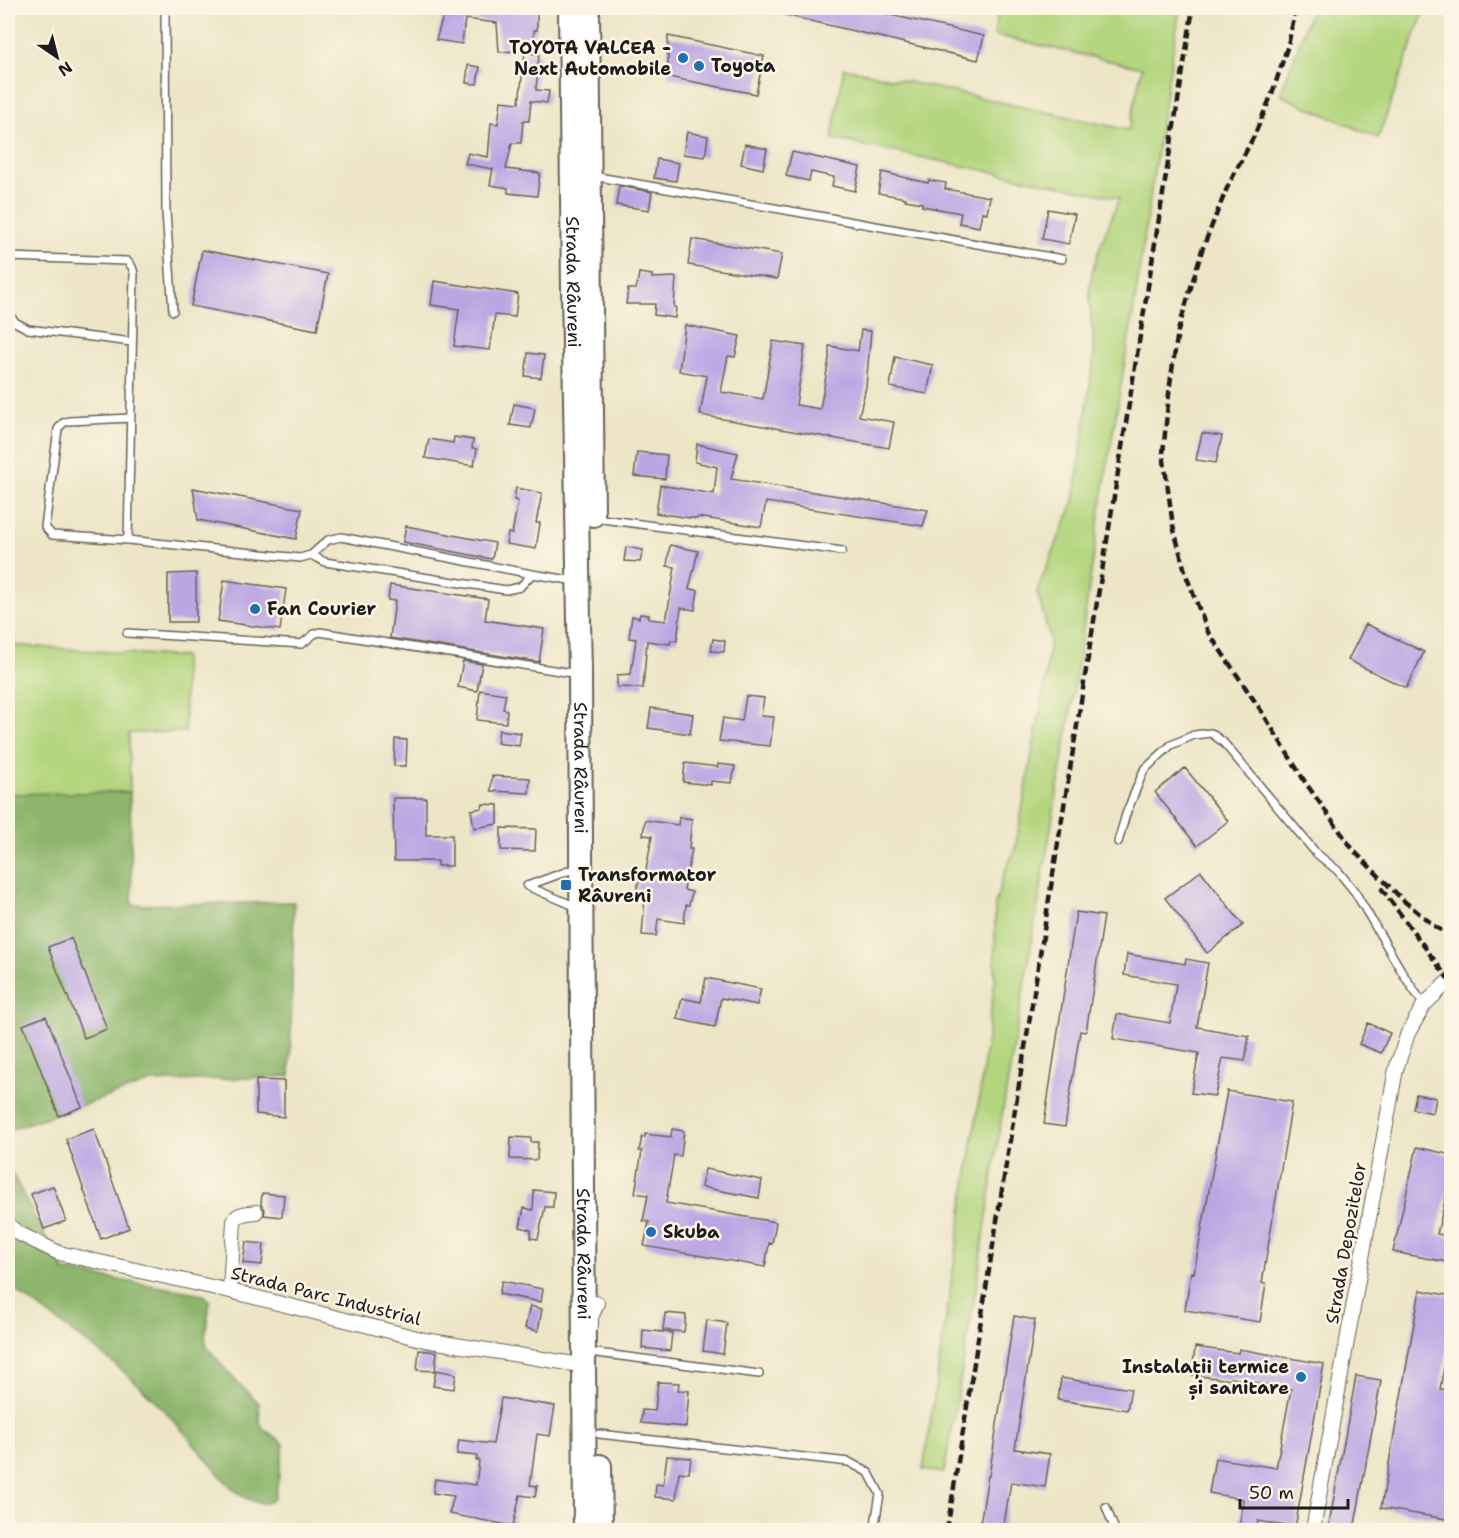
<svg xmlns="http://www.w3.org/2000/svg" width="1459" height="1538" font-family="'Shantell Sans',sans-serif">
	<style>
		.green { fill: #b2d57d; stroke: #67784c; stroke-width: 1.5 }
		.forest { fill: #8db66c; stroke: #546944; stroke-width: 1.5 }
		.building { fill: #bba6e4 }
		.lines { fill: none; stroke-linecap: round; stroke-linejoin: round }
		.service-casing { stroke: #656258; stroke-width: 10 }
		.minor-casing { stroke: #656258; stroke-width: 16 }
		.primary-casing { stroke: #656258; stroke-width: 26 }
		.service { stroke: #fff; stroke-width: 7 }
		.minor { stroke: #fff; stroke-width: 14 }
		.primary { stroke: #fff; stroke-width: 22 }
		.rail { stroke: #1c1c1c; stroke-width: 4.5; stroke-dasharray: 9 4.5; stroke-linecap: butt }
		.poi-dot { fill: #1f6fb2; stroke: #fcf5e5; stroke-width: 2 }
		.labels { text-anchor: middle; stroke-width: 5; stroke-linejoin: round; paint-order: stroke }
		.poi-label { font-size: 18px; font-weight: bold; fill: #1c1c1c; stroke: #fcf5e5; text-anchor: start }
		.street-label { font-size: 18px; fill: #1c1c1c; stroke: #fcf5e5 }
	</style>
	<rect width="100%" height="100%" fill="#fcf5e5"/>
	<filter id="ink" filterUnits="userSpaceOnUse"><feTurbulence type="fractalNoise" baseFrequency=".0167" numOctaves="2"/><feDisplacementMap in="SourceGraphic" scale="12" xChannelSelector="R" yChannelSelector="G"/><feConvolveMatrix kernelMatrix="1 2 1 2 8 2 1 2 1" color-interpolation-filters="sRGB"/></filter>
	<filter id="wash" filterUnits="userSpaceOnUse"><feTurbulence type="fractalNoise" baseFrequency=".008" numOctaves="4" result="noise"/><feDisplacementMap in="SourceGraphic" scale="24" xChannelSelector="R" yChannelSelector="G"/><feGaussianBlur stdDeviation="1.35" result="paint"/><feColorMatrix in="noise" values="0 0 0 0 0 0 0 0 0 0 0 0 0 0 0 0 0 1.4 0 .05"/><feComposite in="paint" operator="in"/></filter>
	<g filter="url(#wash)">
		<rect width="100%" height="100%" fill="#ede5c6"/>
		<path class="green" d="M999,8H1180L1162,117L1135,301L1100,511L1072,704L999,1133L978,1277L944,1473L923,1470L978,1106L995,980V904L1004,873L1015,849L1044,688L1050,639L1037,591L1074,501L1094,357C1095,334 1088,311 1090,287C1092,259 1110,225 1119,198L832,139L844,68L1129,130L1142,68L994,35Z
			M1312,8H1425L1378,138L1280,95Z
			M8,645L184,657L185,732L129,733L130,792L8,794Z"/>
		<path class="forest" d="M130,792L132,905L294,902L290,1076L152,1082L8,1130V794Z
			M8,1166L64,1271L192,1292C200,1294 206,1294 210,1302L205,1337L207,1347L232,1377L259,1403L260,1423L263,1428L284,1444L275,1498C266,1509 248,1500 238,1493C225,1483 215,1469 204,1456C187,1436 171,1416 152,1398C110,1356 55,1320 8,1285Z"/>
		<g id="blocks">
			<path class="building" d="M435,8H480L494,10V8H537V30H534V50L499,52L497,23L465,19L462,44L436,40L443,16L434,14Z
				M772,8H860L984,36L978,60L772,12Z
				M668,36L764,56L756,94L668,77Z
				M525,53L539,54L536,90L549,91L547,103L531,101L529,121H523L521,143H512L506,169L540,173L537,196L508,193V188L490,185L493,169L465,164L468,153L488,157L491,123L498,124L501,101L519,103Z
				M468,65L480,67L477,84L466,83Z
				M687,132L708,136L705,157L683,154Z
				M745,144L767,149L763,169L741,164Z
				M792,152L860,167L855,191L832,186L834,177L811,172L809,181L786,176Z
				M657,159L679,163L676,181L654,178Z
				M882,172L928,183L929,180L946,183L945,189L990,197L987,213L982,212L979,227L959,223L961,213L922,206V203L905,200L906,198L878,193Z
				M619,186L652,192L649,210L616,205Z
				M1048,209L1075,214L1069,244L1042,239Z
				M692,239L782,254L777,279L688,265Z
				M202,250L328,274L317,330L191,306Z
				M639,273L652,275V278L676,277L674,307H676L675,318L654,315L655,304H626L628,289H636Z
				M434,281L518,294L515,317L495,315L490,350L454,346L459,309L431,305Z
				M685,325L740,336L735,357L728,356L721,392L763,399L773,341L805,346L796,405L820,409L829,359V346L858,351L861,330L871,331L866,387L859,416L894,422L889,448L700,415L707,376L679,371Z
				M528,353L544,355L541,378L525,376Z
				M895,357L933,365L927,394L890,387Z
				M514,404L535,408L531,428L510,425Z
				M1202,433L1222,436L1216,463L1196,460Z
				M454,437L473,440L472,448L477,449L474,466L425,458L429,439L453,443Z
				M697,444L738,453L731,479L928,510L923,526L766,502L761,527L698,517L697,519L656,513L660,485L714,494L717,467L695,462Z
				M637,452L667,455L665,479L634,476Z
				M193,488L302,509L296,539L198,520Z
				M516,488L542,493L536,523H540L536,549L506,544L508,533L512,534L518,501L514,500Z
				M406,526L495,543L492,559L403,542Z
				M670,545L698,551L689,589L698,590L695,610L681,608L677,641L671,640L670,644L647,641L643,688L617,687V675L631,674L636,639L629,638L632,616L639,618L640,614L649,615V619L666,621L675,567L667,566Z
				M626,547L643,550L640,562L624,561Z
				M196,573V622H168V574Z
				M224,580L286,589L280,630L218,621Z
				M390,585L488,599L485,620L544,629L539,662L390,638L395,601L388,600Z
				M1366,624L1424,652L1406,688L1348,660Z
				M713,639L725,641L724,652L711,651Z
				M463,661L482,664L477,691L458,687Z
				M480,690L506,694L503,709L507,710L506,723L477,720Z
				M746,696L764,698L761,716L774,717L770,746L719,741L723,718L742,721Z
				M651,708L693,714L690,734L648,728Z
				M499,730L521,733L519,746L497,743Z
				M395,739L407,740L406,766H394Z
				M685,763L718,767V764L735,766L732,783L711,781V785L683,782Z
				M1185,768L1228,821L1197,846L1155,792Z
				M492,776L530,778L529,793L491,791Z
				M393,798H426V835H452V866H437V861H394Z
				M483,804L498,805V824L474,828L471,810L482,808Z
				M679,817L692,819L689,849H692L684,890L692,892L689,905H686L684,923L658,919L656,936L642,935L645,897L635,895L639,881L644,882L652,836L643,835L645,820L678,825Z
				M501,828L536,829L535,851L501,850Z
				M1201,871L1243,925L1207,953L1165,898Z
				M1076,912L1104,916L1086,1032L1080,1031L1065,1127L1044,1124Z
				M71,938L107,1029L84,1038L48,947Z
				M1127,954L1185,964L1186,959L1208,963L1197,1027L1249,1036L1245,1061L1223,1058L1215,1096L1191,1093L1199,1053L1113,1039L1117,1014L1170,1023L1176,984L1124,975Z
				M706,978L761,989L757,1005L721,998L715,1027L677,1019L682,998L701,1002Z
				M46,1016L82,1107L59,1116L23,1025Z
				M1368,1023L1390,1033L1381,1053L1359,1044Z
				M256,1080L284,1081V1117L256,1114Z
				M1227,1091L1292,1102L1262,1283H1266L1260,1322L1185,1310L1191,1272L1194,1273Z
				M1416,1094L1436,1098L1433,1113L1413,1109Z
				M94,1129L129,1228L101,1239L66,1139Z
				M672,1129L684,1131L681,1156L674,1155L666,1203L776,1222L772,1244L769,1243L765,1267L644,1246L649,1222L643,1221L648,1195L635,1193L642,1151H639L642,1137H645V1134L671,1137Z
				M511,1137L531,1138V1142H538L537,1160L510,1159Z
				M1417,1147L1452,1155V1172L1437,1234L1452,1237V1263L1393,1252Z
				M705,1169L762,1180L759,1198L701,1187Z
				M53,1186L66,1221L44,1229L31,1194Z
				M534,1190L554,1192L553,1207H545L538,1239L531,1238V1230L520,1227L524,1208L533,1210Z
				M262,1193L284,1195L282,1217L264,1215L265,1210L261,1205Z
				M246,1242L264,1244L262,1265L243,1263Z
				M502,1281L543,1289L541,1302L499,1294Z
				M1420,1290L1452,1296V1325L1440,1389L1452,1390V1520L1381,1508Z
				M530,1306L542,1309L538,1331L525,1328Z
				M665,1313L686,1315L684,1332L663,1330Z
				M1014,1316L1035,1320L1015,1449L1050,1454L1045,1487L1011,1482L1003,1530H979L988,1476H989Z
				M707,1320L727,1323L723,1354L703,1351Z
				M643,1330L672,1333L670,1351L642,1348Z
				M1195,1347L1238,1353L1239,1349L1324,1364L1295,1528L1258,1521L1257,1530H1239L1243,1499L1209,1493L1215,1458L1276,1468L1291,1389L1231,1378V1380L1192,1375Z
				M419,1350L437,1352L435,1371L417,1370Z
				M436,1370L456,1374L454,1389L433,1386Z
				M1356,1376L1381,1380L1354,1530H1328Z
				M1061,1378L1131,1389L1127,1410L1058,1400Z
				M658,1382L679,1383L678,1390L689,1391L686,1427L641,1423L642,1410L655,1411Z
				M501,1398L555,1406L550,1436L537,1434L530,1485L537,1486L535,1497L520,1495L513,1526L449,1514L454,1496L433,1493L435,1479L476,1485L479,1460H476L477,1456L457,1454L459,1440L493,1444Z
				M667,1456L691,1458L689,1473L679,1472L676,1499L655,1497L656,1484L663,1485Z"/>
		</g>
	</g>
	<g filter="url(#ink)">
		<use href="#blocks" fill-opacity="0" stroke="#656258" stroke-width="1.5"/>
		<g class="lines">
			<defs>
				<path id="service" d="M165,8L166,212L173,311
					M593,176L1062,259
					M8,257L127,261L132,267L134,273L128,540
					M8,313L15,322L28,329L132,342
					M131,418L69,421L63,423L58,429L45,527L52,535L128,540L300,558L311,555L328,540L341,537L532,574L576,581
					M595,518L842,551
					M311,555L325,562L506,590L520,587L532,574
					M127,633L302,644L314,634L320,632L578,674
					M1118,842L1126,814L1144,770L1171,745L1194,735L1211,733L1223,742L1316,853L1338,871L1355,892L1405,977L1424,1005
					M527,886L577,907
					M527,886L576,868
					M597,1353L759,1374
					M599,1434L849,1462L869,1473L880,1494L874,1530
					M1106,1507L1115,1530"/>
				<path id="minor" d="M8,1225L18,1233L59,1253L230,1291L425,1340L574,1364L583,1365L588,1368
					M230,1291L234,1221C237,1213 248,1213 256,1212
					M591,1325V1318L597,1303
					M1313,1530L1396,1069L1408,1033L1424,1005L1452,978"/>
				<g id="primary">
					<path id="s1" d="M570,8L573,290L580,675L585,1530"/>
					<path d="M588,8L593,515"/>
					<path d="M600,1466L601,1530"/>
				</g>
			</defs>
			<use href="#service" class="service-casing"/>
			<use href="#minor" class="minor-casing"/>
			<use href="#primary" class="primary-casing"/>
			<use href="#service" class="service"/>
			<use href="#minor" class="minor"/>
			<use href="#primary" class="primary"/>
			<path class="rail" d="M1296,8L1288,45L1272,94L1254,136L1227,188L1202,250L1178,331L1170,384L1163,453L1173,526L1186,575L1208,632L1262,712L1305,782L1354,851L1404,901L1437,928L1452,936
				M1381,888L1452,984
				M947,1530L1193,8"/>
		</g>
	</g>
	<g class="poi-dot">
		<circle cx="683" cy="58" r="6"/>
		<circle cx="699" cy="66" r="6"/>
		<circle cx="255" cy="609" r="6"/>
		<rect x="560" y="879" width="12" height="12" rx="3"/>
		<circle cx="651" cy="1232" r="6"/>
		<circle cx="1301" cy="1377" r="6"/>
	</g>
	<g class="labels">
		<g class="poi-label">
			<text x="671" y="54" text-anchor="end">TOYOTA VALCEA -<tspan x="671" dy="21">Next Automobile</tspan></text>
			<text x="711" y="72">Toyota</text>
			<text x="267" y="615">Fan Courier</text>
			<text x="578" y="881">Transformator<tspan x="578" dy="21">Râureni</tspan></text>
			<text x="663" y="1238">Skuba</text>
			<text x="1289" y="1373" text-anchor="end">Instalații termice<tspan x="1289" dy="21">și sanitare</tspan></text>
		</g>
		<g class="street-label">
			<text dy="6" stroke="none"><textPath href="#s1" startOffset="274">Strada Râureni</textPath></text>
			<text dy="6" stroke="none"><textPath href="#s1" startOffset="760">Strada Râureni</textPath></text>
			<text transform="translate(1346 1243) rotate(-80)" y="6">Strada Depozitelor</text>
			<text dy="6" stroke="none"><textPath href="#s1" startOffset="1246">Strada Râureni</textPath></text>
			<text transform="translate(326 1296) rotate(14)" y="6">Strada Parc Industrial</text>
		</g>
	</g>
	<rect width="1459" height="1538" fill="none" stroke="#fcf5e5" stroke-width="30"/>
	<g transform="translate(57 57) rotate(145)" stroke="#fcf5e5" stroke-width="4.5" paint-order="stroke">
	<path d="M0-4.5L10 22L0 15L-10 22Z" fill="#1c1c1c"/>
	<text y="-9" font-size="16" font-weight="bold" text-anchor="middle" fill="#1c1c1c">N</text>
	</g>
	<path d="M1240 1499v9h108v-9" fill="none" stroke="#1c1c1c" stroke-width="3"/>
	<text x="1249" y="1499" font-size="18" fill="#1c1c1c" stroke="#fcf5e5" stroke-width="4.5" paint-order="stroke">50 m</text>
</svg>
